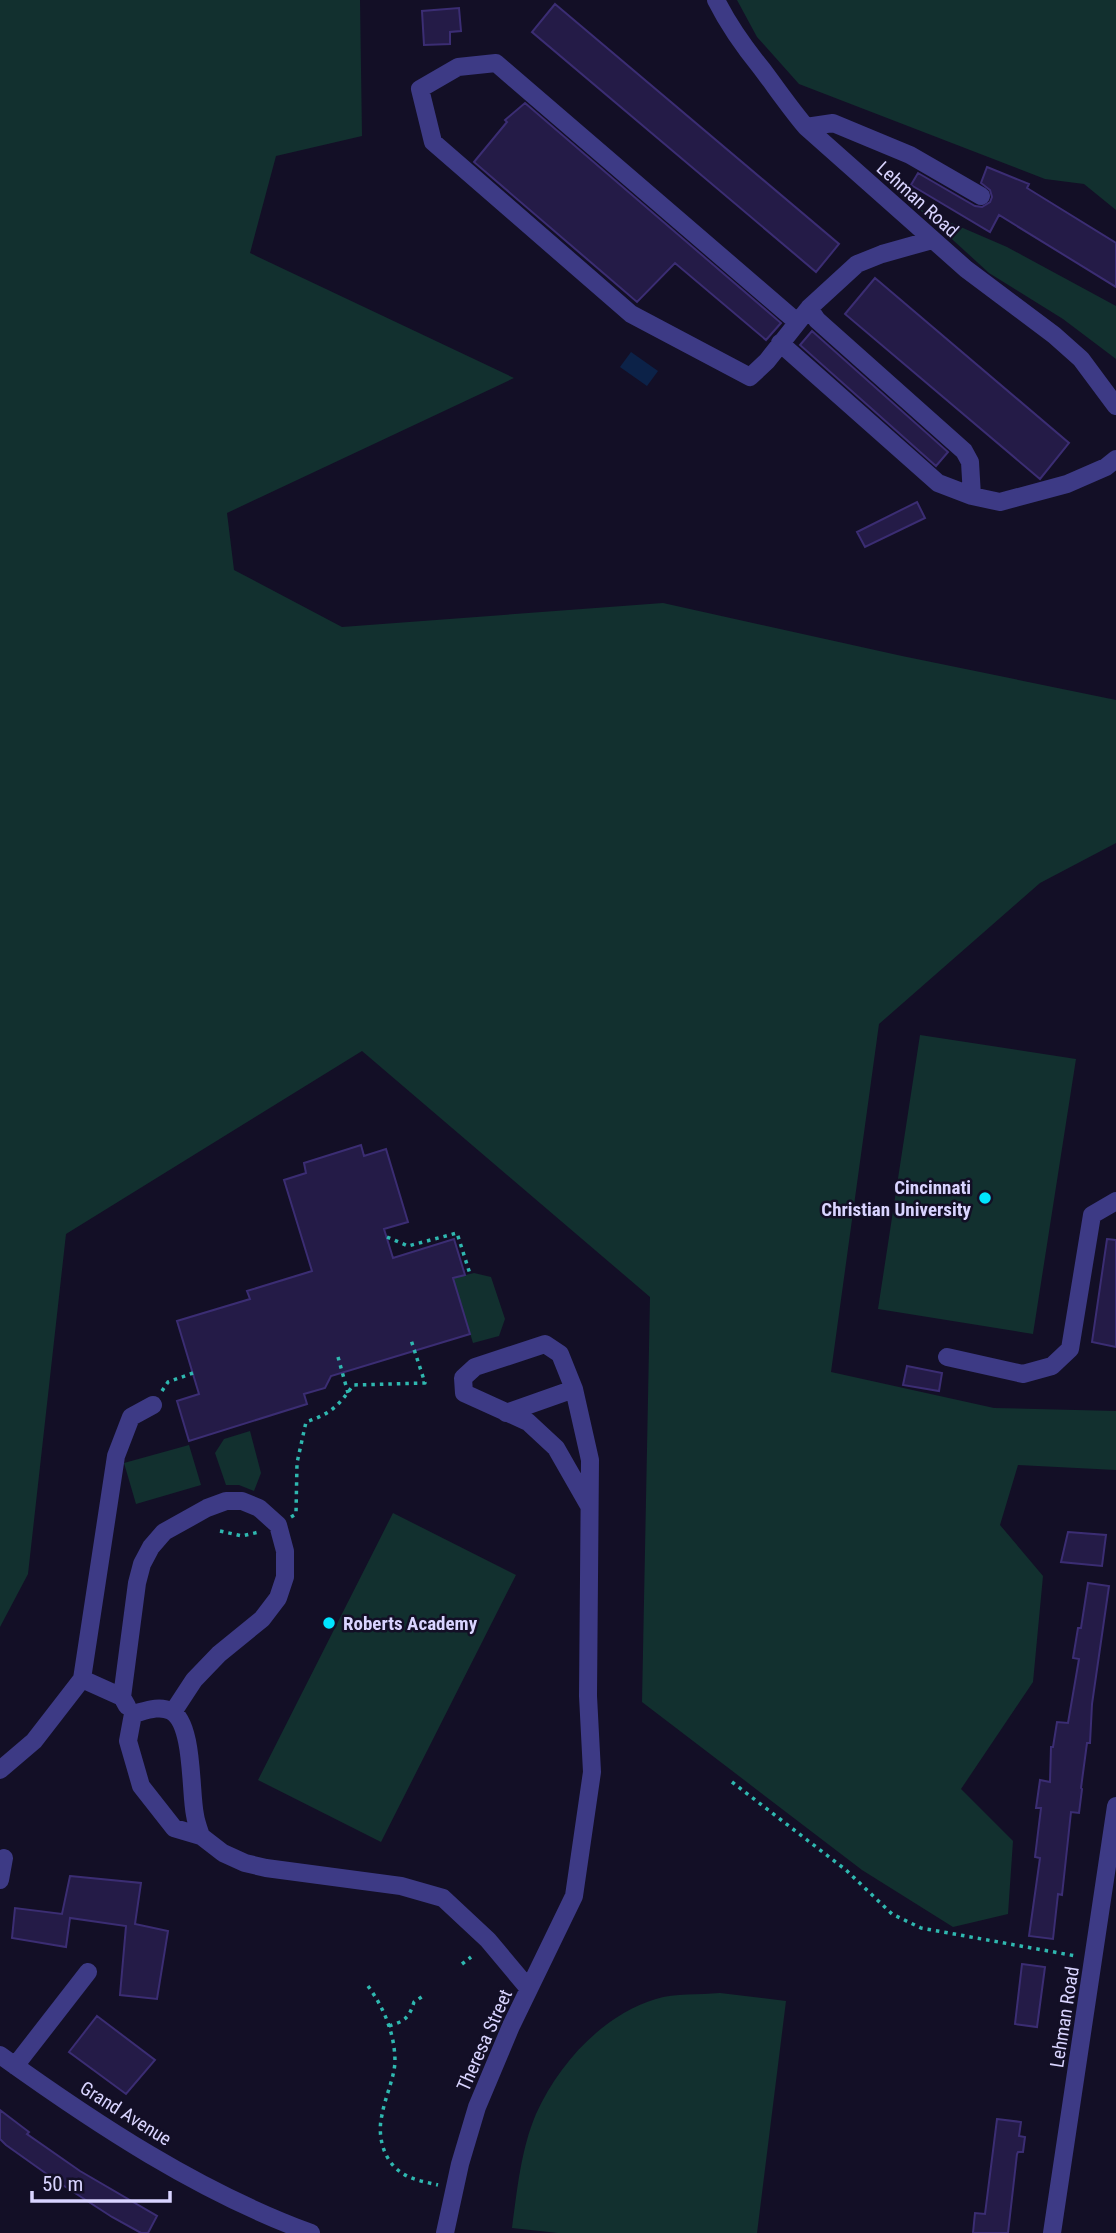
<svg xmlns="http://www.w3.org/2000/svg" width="1116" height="2233" font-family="'Roboto Condensed',sans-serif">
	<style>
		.green { fill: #12302f }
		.water { fill: #0c2248 }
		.building { fill: #241b47; stroke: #3b2d73; stroke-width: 2 }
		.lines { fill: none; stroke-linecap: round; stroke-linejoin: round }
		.path { stroke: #2fb8b0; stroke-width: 3.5; stroke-dasharray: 3.5 5; stroke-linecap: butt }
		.minor { stroke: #3d3a85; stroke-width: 18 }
		.poi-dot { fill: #00e5ff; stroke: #130f26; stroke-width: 2.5 }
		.labels { text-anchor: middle; stroke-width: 5; stroke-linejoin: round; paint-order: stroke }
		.street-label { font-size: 19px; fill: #d9d4ff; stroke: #130f26 }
		.poi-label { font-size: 19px; font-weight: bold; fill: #d9d4ff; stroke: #130f26; text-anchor: end }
	</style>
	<rect width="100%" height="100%" fill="#130f26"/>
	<path class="green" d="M0,0H360L362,136L276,156L250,253L514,378L227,513L234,570L342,627L663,603L902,656L1116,700V843L1040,883L879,1024L831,1372L994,1408L1116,1411V1470L1018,1465L1000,1525L1043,1576L1033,1682L961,1789L1013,1841L1008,1914L953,1927L862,1870L642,1702L650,1297L362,1051L66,1234L28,1574L0,1627Z
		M737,0H1116V210L1084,184L1045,179L799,84L757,37Z
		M919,209L1007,247L1116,306V359L1063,319L989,273Z
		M920,1035L1076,1059L1033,1334L878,1309Z
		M474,1273L491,1277L505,1319L499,1336L473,1343L453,1278Z
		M250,1431L261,1473L254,1491L239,1485H226L215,1453L224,1439Z
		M189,1445L201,1485L136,1504L124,1463Z
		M393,1513L516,1575L381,1842L258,1780Z
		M720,1993L786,2001L757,2233H558L512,2228C517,2191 521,2149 536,2114C559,2063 603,2015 656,1999C675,1993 700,1995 720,1993Z"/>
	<path class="water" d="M631,352L658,371L647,386L620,367Z"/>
	<path class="building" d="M555,4L839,244L816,272L532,32Z
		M459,8L461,31L450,32V44L424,45L422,11Z
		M525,103L781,323L766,340L675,263L637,302L474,162L507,122L505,120Z
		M987,167L1029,184L1027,188L1116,243V287L999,215L990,232L911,185L918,173L975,206L982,207L990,202L992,197L990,190L981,183Z
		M875,278L1069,443L1040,479L845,314Z
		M812,331L948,452L936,466L800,345Z
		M917,502L925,518L865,547L857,532Z
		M361,1145L364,1156L386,1149L408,1222L384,1229L393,1258L454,1239L465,1275L453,1278L470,1334L331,1376L325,1388L304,1394L307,1404L189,1441L177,1401L199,1394L177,1321L250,1299L247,1291L312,1271L284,1180L306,1173L304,1163Z
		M1107,1239L1116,1240V1347L1092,1342Z
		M907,1366L942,1373L939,1391L903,1385Z
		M1068,1532L1106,1535L1102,1566L1061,1562Z
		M1088,1583L1109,1586L1092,1704L1090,1743H1087L1081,1788L1082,1789L1079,1813L1071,1812L1062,1895L1058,1894L1053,1939L1029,1936L1040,1858L1035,1857L1041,1808H1036L1040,1780L1050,1782L1051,1747H1053L1057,1722L1068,1723L1079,1659L1073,1658L1078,1628H1081Z
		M70,1876L141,1883L135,1924L168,1931L157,1999L120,1995L126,1926L70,1918L66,1947L12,1938L15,1908L62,1914Z
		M1022,1964L1045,1967L1037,2027L1015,2024Z
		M97,2016L155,2060L126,2094L69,2052Z
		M0,2110L29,2132L27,2134L80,2171L157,2216L148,2233H141L112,2217L58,2182L6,2145L0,2139Z
		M997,2119L1021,2122L1019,2136L1025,2137L1023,2152H1018L1017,2154L1008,2233H973L975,2213L985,2214Z"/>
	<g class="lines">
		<path class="path" d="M387,1237L408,1246L457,1233L470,1274
			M338,1357L348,1393
			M162,1391L168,1382L193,1373
			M291,1517L296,1514L297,1463L306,1422C330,1414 339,1406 353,1385L425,1383L411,1340
			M220,1531L242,1536L259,1532
			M732,1782L846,1870L892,1914L921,1928L1076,1956
			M462,1964L471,1957
			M368,1986C384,2008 395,2034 395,2062C394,2079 385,2097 382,2115C377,2135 383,2161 402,2173C412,2180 426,2182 438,2185
			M389,2026C405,2021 409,2018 414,2002L423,1996"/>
		<path class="minor" d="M716,0C729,26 744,47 762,69C777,89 790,108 806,127L966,269L1054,335L1081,359L1116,406
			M806,127L833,123L910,155L981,196
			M809,308L817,320L964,451L970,462L972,496
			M797,322L496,63L458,67L420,89L433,142L631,314L750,377L767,361L809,308L857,264L882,254L932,240
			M780,343L938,483L972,496L1000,502L1067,484L1106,467L1116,459
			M947,1357L1023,1374L1052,1366L1070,1349L1092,1215L1116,1201
			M506,1413L574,1389
			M82,1679L122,1697L127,1706
			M122,1697L137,1583L142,1564L151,1547L164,1532L207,1508L226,1501H242L259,1508L278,1525L285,1551V1577L278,1598L262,1619L219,1654L194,1680L173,1712
			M0,1770L34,1741L82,1679L116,1456L131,1417L153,1405
			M201,1836C199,1830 196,1822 195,1815C190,1792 194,1723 171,1711C159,1705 145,1711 133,1714L128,1741L141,1786L174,1828L201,1836L223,1853L245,1863L266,1868L401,1886L443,1898L488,1940L529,1989
			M0,1880L4,1858
			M0,2055C96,2124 199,2192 311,2233
			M15,2066L88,1972
			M445,2233L460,2164L477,2107L511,2026L574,1896L592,1772L588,1696L590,1460L574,1389L560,1354L545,1344L475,1367L463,1378L464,1393L528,1422L556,1448L588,1504
			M1052,2233L1116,1806"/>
	</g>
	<g class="poi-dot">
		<circle cx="985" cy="1198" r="7"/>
		<circle cx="329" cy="1623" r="7"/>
	</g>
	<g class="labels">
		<g class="street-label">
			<text transform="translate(918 199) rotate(42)" y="7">Lehman Road</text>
			<text transform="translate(1064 2017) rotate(-81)" y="7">Lehman Road</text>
			<text transform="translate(484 2040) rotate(-66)" y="7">Theresa Street</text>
			<text transform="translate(126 2113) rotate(32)" y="7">Grand Avenue</text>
		</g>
		<g class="poi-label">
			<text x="971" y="1194">Cincinnati<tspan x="971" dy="22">Christian University</tspan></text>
			<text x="343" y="1630" text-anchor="start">Roberts Academy</text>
		</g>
	</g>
	<path d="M32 2191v10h138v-10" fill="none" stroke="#d9d4ff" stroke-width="3.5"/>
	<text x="42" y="2191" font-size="21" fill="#d9d4ff" stroke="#130f26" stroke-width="5" paint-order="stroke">50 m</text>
</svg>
